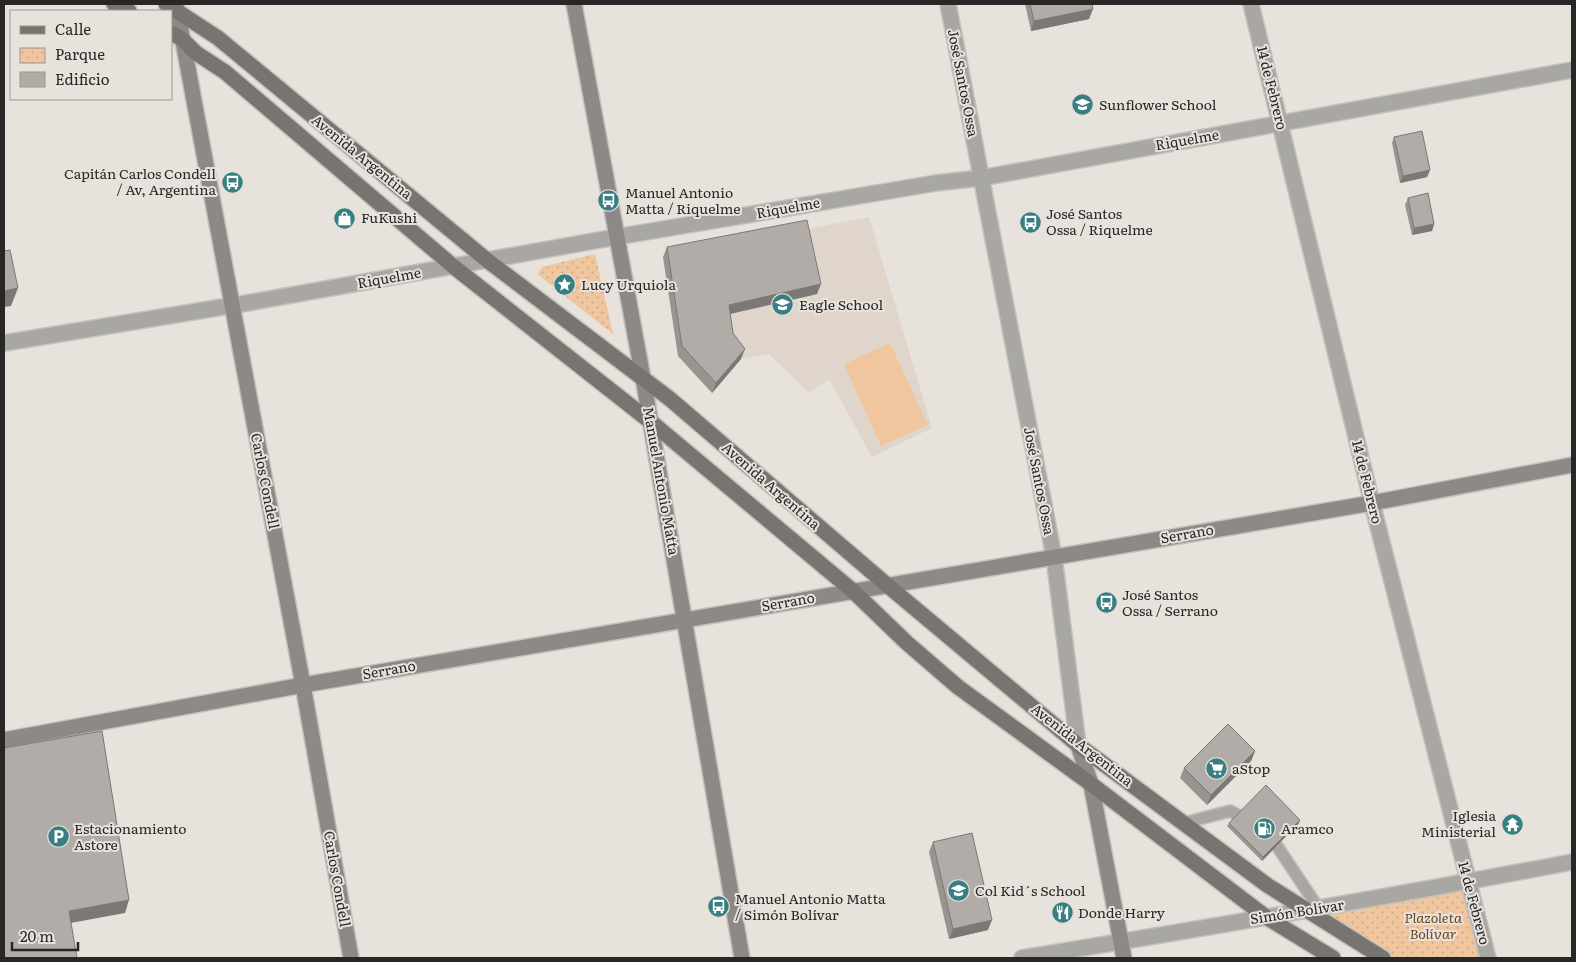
<svg xmlns="http://www.w3.org/2000/svg" width="1576" height="962" font-family="Literata,serif">
	<style>
		.built { fill: #e0d5ca }
		.grass { fill: #f0c69e }
		.park { fill: url(#park-dots) }
		.lines { fill: none; stroke-linecap: round; stroke-linejoin: round }
		.lane-casing { stroke: #c6c0bc; stroke-width: 14 }
		.street-casing { stroke: #c6c0bc; stroke-width: 18 }
		.secondary-casing { stroke: #c6c0bc; stroke-width: 18 }
		.primary-casing { stroke: #c6c0bc; stroke-width: 18 }
		.lane { stroke: #a9a7a4; stroke-width: 11 }
		.street { stroke: #a9a7a4; stroke-width: 15 }
		.secondary { stroke: #8d8986; stroke-width: 15 }
		.primary { stroke: #787470; stroke-width: 15 }
		.wall { fill: #989490 }
		.shaded-wall { fill: #7c7875 }
		.building { fill: #b1aca7; stroke: #7c7875 }
		.labels { text-anchor: middle; stroke-width: 4; stroke-linejoin: round; paint-order: stroke }
		.street-label { font-size: 14px; fill: #292725; stroke: #e8e2dd }
		.poi-label { font-size: 14px; fill: #292725; stroke: #e8e2dd; text-anchor: start }
		.park-label { font-size: 14px; font-style: italic; fill: #6f471a; stroke: #e8e2dd }
	</style>
	<defs>
		<pattern id="park-dots" width="8" height="8" patternUnits="userSpaceOnUse" patternTransform="scale(1.25)"><rect width="8" height="8" fill="#f0c69e"/><path d="M2 2h.1M6 6h.1" fill="none" stroke="#ceaa88" stroke-width="1.8" stroke-linecap="round"/></pattern>
	</defs>
	<rect width="100%" height="100%" fill="#e8e2dd"/>
	<path class="built" d="M869,217L932,428L872,457L829,379L809,393L769,354L741,359L712,393L678,356L663,257Z"/>
	<path class="grass" d="M890,343L928,425L881,446L844,364Z"/>
	<path class="park" d="M595,254L613,334L537,274L542,267Z
		M1468,883L1488,958H1383L1328,924L1326,908Z"/>
	<g class="lines">
		<defs>
			<path id="lane" d="M1184,823L1230,811L1238,815
				M1277,846L1319,909"/>
			<path id="street" d="M948,4L1054,557L1078,745
				M1251,4L1372,503L1488,958
				M4,343L247,303L616,237L936,183L981,178L1572,70
				M1022,958C1206,928 1389,897 1572,862"/>
			<path id="secondary" d="M176,4L303,685L351,958
				M574,4L643,378L742,958
				M4,740L303,685L1372,503L1572,465
				M1078,745L1091,784L1124,958"/>
			<path id="primary" d="M114,4L129,11
				M166,4L218,38L488,261L670,399L887,585L1078,745L1267,885L1383,958
				M171,33L182,39L196,53L225,72L454,267L651,422L853,591L907,643L958,687L1091,784L1266,917L1333,958"/>
		</defs>
		<use href="#lane" class="lane-casing"/>
		<use href="#street" class="street-casing"/>
		<use href="#secondary" class="secondary-casing"/>
		<use href="#primary" class="primary-casing"/>
		<use href="#lane" class="lane"/>
		<use href="#street" class="street"/>
		<use href="#secondary" class="secondary"/>
		<use href="#primary" class="primary"/>
	</g>
	<path class="wall" d="M1025,4H1092L1089,19L1031,31Z
		M1394,137L1430,170L1427,177L1400,183L1392,143Z
		M1408,198L1434,224L1432,231L1412,235L1405,205Z
		M667,247L817,294L730,314L733,333L741,359L712,393L678,356L663,257Z
		M1255,751L1251,761L1207,805L1180,778L1184,768Z
		M1229,823H1299L1262,861L1227,826Z
		M933,842L988,930L949,939L929,852Z"/>
	<path class="shaded-wall" d="M1093,9L1089,19L1031,31L1034,21Z
		M1430,170L1427,177L1400,183L1403,176Z
		M1434,224L1432,231L1412,235L1414,228Z
		M821,284L817,294L725,315L729,305Z
		M18,288L11,306L4,307V291Z
		M745,349L741,359L712,393L716,383Z
		M1255,751L1251,761L1207,805L1211,795Z
		M1300,820L1299,823L1262,861L1263,857Z
		M129,900L125,913L65,924L69,911Z
		M992,920L988,930L949,939L953,929Z"/>
	<path class="building" d="M1030,4H1092L1093,9L1034,21Z
		M1422,131L1430,170L1403,176L1394,137Z
		M1428,193L1434,224L1414,228L1408,198Z
		M807,220L821,284L729,305L733,333L745,349L716,383L682,346L667,247Z
		M10,250L18,288L4,291V251Z
		M1228,724L1255,751L1211,795L1184,768Z
		M102,731L129,900L69,911L77,958H4V748Z
		M1266,785L1300,820L1263,857L1229,823Z
		M972,833L992,920L953,929L933,842Z"/>
	<defs>
		<symbol id="school-disc" viewBox="-11 -11 22 22"><circle r="9.5" fill="#377f83" stroke="#e8e2dd"/><path d="M0-5L7-2L0 1L-7-2ZM-4 1L0 2.5L4 1V4Q0 6-4 4Z" fill="#fff"/></symbol>
		<symbol id="bus-disc" viewBox="-11 -11 22 22"><circle r="9.5" fill="#377f83" stroke="#e8e2dd"/><path d="M-5-6H5V4H4V6H2V4H-2V6H-4V4H-5ZM-3.5-4V0h7V-4ZM-3.5 1.2v1.5H-2V1.2ZM2 1.2v1.5H3.5V1.2Z" fill="#fff"/></symbol>
		<symbol id="shop-disc" viewBox="-11 -11 22 22"><circle r="9.5" fill="#377f83" stroke="#e8e2dd"/><path d="M-5-2.5h2.3a2.7 3.5 0 0 1 5.4 0H5L5.5 6h-11ZM-1.5-2.5h3a1.5 2.3 0 0 0-3 0Z" fill="#fff"/></symbol>
		<symbol id="sight-disc" viewBox="-11 -11 22 22"><circle r="9.5" fill="#377f83" stroke="#e8e2dd"/><path d="M0-6L1.8-2.2L6-1.7L2.9 1.2L3.7 5.4L0 3.3L-3.7 5.4L-2.9 1.2L-6-1.7L-1.8-2.2Z" fill="#fff"/></symbol>
		<symbol id="supermarket-disc" viewBox="-11 -11 22 22"><circle r="9.5" fill="#377f83" stroke="#e8e2dd"/><path d="M-6-5.5h2.5l.6 2H6L4.5 2H-2.5L-4.4-4H-6ZM-1.5 3.2a1.3 1.3 0 1 0 .1 0ZM3 3.2a1.3 1.3 0 1 0 .1 0Z" fill="#fff"/></symbol>
		<symbol id="temple-disc" viewBox="-11 -11 22 22"><circle r="9.5" fill="#377f83" stroke="#e8e2dd"/><path d="M0-6L5-2H3V0L6.5 2.5H4V6H1.5V3h-3V6H-4V2.5H-6.5L-3 0V-2H-5Z" fill="#fff"/></symbol>
		<symbol id="fuel-disc" viewBox="-11 -11 22 22"><circle r="9.5" fill="#377f83" stroke="#e8e2dd"/><path d="M-5.5-6h7V0h2V4h1.3V-2.5L3-4.5l.8-.8L6-3V5H2.5V1h-1V6h-7ZM-4.2-4.7v3.2H.2V-4.7Z" fill="#fff"/></symbol>
		<symbol id="parking-disc" viewBox="-11 -11 22 22"><circle r="9.5" fill="#377f83" stroke="#e8e2dd"/><path d="M-3.5-5.5H1a3.5 3.5 0 0 1 0 7H-1V5.5H-3.5ZM-1-3.4V-.6H.8a1.4 1.4 0 0 0 0-2.8Z" fill="#fff"/></symbol>
		<symbol id="restaurant-disc" viewBox="-11 -11 22 22"><circle r="9.5" fill="#377f83" stroke="#e8e2dd"/><path d="M-5-6h1v4h1v-4h1v4h1v-4h1v5L-1.5 .5V6h-2V.5L-5-1ZM5-6V6H3V1.5H1.5Q1.5-4 5-6Z" fill="#fff"/></symbol>
	</defs>
	<g fill-rule="evenodd">
		<use href="#school-disc" x="1070" y="92" width="25" height="25"/>
		<use href="#bus-disc" x="220" y="170" width="25" height="25"/>
		<use href="#bus-disc" x="596" y="188" width="25" height="25"/>
		<use href="#shop-disc" x="332" y="206" width="25" height="25"/>
		<use href="#bus-disc" x="1018" y="210" width="25" height="25"/>
		<use href="#sight-disc" x="552" y="272" width="25" height="25"/>
		<use href="#school-disc" x="770" y="292" width="25" height="25"/>
		<use href="#bus-disc" x="1094" y="590" width="25" height="25"/>
		<use href="#supermarket-disc" x="1204" y="756" width="25" height="25"/>
		<use href="#temple-disc" x="1500" y="812" width="25" height="25"/>
		<use href="#fuel-disc" x="1252" y="816" width="25" height="25"/>
		<use href="#parking-disc" x="46" y="824" width="25" height="25"/>
		<use href="#school-disc" x="946" y="878" width="25" height="25"/>
		<use href="#bus-disc" x="706" y="894" width="25" height="25"/>
		<use href="#restaurant-disc" x="1050" y="900" width="25" height="25"/>
	</g>
	<g class="labels">
		<g class="street-label">
			<text transform="translate(963 83) rotate(79)" y="5">José Santos Ossa</text>
			<text transform="translate(1272 88) rotate(76)" y="5">14 de Febrero</text>
			<text transform="translate(1187 140) rotate(-10)" y="5">Riquelme</text>
			<text transform="translate(362 157) rotate(39)" y="5">Avenida Argentina</text>
			<text transform="translate(788 208) rotate(-10)" y="5">Riquelme</text>
			<text transform="translate(389 278) rotate(-10)" y="5">Riquelme</text>
			<text transform="translate(265 481) rotate(79)" y="5">Carlos Condell</text>
			<text transform="translate(661 481) rotate(80)" y="5">Manuel Antonio Matta</text>
			<text transform="translate(1039 481) rotate(79)" y="5">José Santos Ossa</text>
			<text transform="translate(1367 482) rotate(76)" y="5">14 de Febrero</text>
			<text transform="translate(771 486) rotate(41)" y="5">Avenida Argentina</text>
			<text transform="translate(1187 534) rotate(-10)" y="5">Serrano</text>
			<text transform="translate(788 602) rotate(-10)" y="5">Serrano</text>
			<text transform="translate(389 670) rotate(-10)" y="5">Serrano</text>
			<text transform="translate(1082 745) rotate(38)" y="5">Avenida Argentina</text>
			<text transform="translate(337 879) rotate(80)" y="5">Carlos Condell</text>
			<text transform="translate(1474 903) rotate(75)" y="5">14 de Febrero</text>
			<text transform="translate(1297 912) rotate(-9)" y="5">Simón Bolívar</text>
		</g>
		<g class="poi-label">
			<text x="1099" y="110">Sunflower School</text>
			<text x="216" y="179" text-anchor="end">Capitán Carlos Condell<tspan x="216" dy="16">/ Av, Argentina</tspan></text>
			<text x="625" y="198">Manuel Antonio<tspan x="625" dy="16">Matta / Riquelme</tspan></text>
			<text x="1046" y="219">José Santos<tspan x="1046" dy="16">Ossa / Riquelme</tspan></text>
			<text x="361" y="223">FuKushi</text>
			<text x="581" y="290">Lucy Urquiola</text>
			<text x="799" y="310">Eagle School</text>
			<text x="1122" y="600">José Santos<tspan x="1122" dy="16">Ossa / Serrano</tspan></text>
			<text x="1232" y="774">aStop</text>
			<text x="1496" y="821" text-anchor="end">Iglesia<tspan x="1496" dy="16">Ministerial</tspan></text>
			<text x="74" y="834">Estacionamiento<tspan x="74" dy="16">Astore</tspan></text>
			<text x="1281" y="834">Aramco</text>
			<text x="975" y="896">Col Kid´s School</text>
			<text x="735" y="904">Manuel Antonio Matta<tspan x="735" dy="16">/ Simón Bolívar</tspan></text>
			<text x="1078" y="918">Donde Harry</text>
		</g>
		<g class="park-label">
			<text x="1433" y="923">Plazoleta<tspan x="1433" dy="16">Bolívar</tspan></text>
		</g>
	</g>
	<rect width="1576" height="962" fill="none" stroke="#292725" stroke-width="10"/>
	<rect x="10" y="10" width="162" height="90" fill="#e8e2dd" stroke="#9c9793"/>
	<rect x="20" y="26" width="25" height="8" fill="#787470" stroke="#9c9793"/>
	<text x="55" y="35" font-size="15" fill="#292725">Calle</text>
	<rect x="20" y="48" width="25" height="15" fill="url(#park-dots)" stroke="#9c9793"/>
	<text x="55" y="60" font-size="15" fill="#292725">Parque</text>
	<rect x="20" y="72" width="25" height="15" fill="#b1aca7" stroke="#9c9793"/>
	<text x="55" y="85" font-size="15" fill="#292725">Edificio</text>
	<path d="M12 942v8h66v-8" fill="none" stroke="#292725" stroke-width="2.5"/>
	<text x="20" y="942" font-size="15" fill="#292725" stroke="#e8e2dd" stroke-width="4" paint-order="stroke">20 m</text>
</svg>
